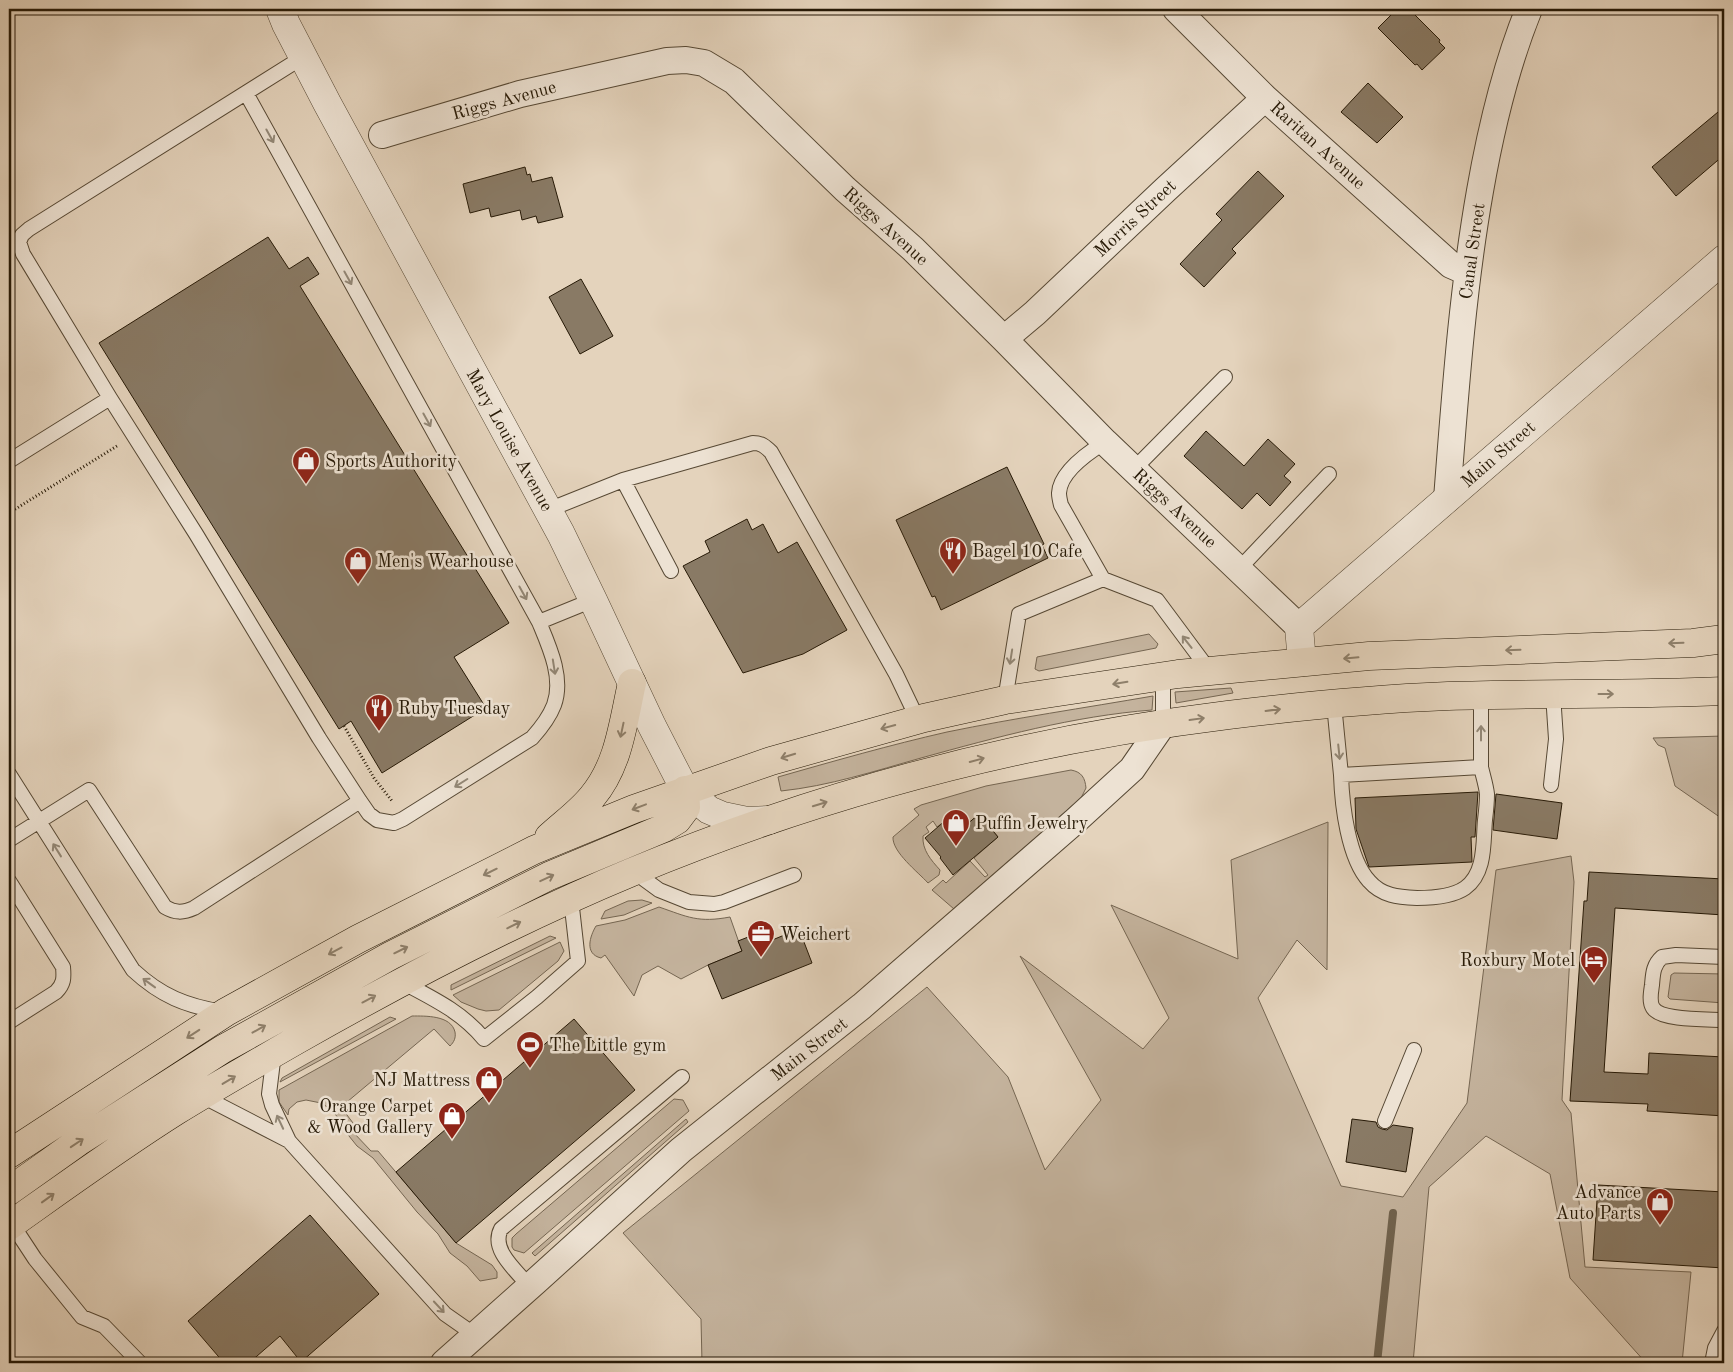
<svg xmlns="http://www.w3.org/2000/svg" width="1733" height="1372" font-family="'Old Standard TT',serif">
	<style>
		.green { fill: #c4b39d; stroke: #756652 }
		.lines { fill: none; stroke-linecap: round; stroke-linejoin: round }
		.stream { stroke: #71634e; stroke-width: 8 }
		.building { fill: #897a65; stroke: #261906 }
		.service-casing { stroke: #564834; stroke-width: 16 }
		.minor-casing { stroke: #564834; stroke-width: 28 }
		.tertiary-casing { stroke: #564834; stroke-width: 29 }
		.trunk-casing { stroke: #261906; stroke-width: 29 }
		.path { stroke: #261906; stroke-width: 3; stroke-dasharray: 1 2.5; stroke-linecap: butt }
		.service { stroke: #ede2d3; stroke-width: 14 }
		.minor { stroke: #ede2d3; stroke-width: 26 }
		.tertiary { stroke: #ede2d3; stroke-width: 28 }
		.trunk { stroke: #e4d3bc; stroke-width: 28 }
		.oneway { stroke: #938877 }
		.oneway2 { stroke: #8e7f6a }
		.labels { text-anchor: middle; stroke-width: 5; stroke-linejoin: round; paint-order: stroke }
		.street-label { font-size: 18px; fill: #261906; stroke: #ede2d3 }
		.poi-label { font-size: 18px; fill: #261906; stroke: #ede2d3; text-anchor: start }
	</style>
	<rect width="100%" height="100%" fill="#e4d3bc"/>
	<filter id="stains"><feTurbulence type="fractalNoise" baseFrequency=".004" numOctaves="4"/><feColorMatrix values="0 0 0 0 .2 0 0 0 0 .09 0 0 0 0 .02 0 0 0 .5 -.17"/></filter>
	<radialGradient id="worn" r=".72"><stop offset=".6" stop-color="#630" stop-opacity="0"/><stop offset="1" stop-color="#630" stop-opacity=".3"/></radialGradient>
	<path class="green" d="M1149,634L1158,644L1156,648L1039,671L1035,669L1037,657Z
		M1231,688L1233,693L1176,703L1175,692Z
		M1153,696L1152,710C1074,716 997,737 921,758C875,771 829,786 781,791L778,777C834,761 890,745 947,732C1015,718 1084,708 1153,696Z
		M1724,736V820L1675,786L1665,748L1658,745L1653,738Z
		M1071,770C1082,772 1085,778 1086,788L1081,798L954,909L932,890L943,880L946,883L970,861L985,877L988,875L974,858L998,837L979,814L957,833L946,820L937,827L933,821L926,827L929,832L923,836C922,850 931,860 940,870L939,875L928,883C918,872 892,852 893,837L919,815L914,809L921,805L986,786Z
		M1328,822L1327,970L1297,940L1258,998L1341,1186L1403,1197L1467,1103L1496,870L1571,856L1574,882L1562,1100L1571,1113L1585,1267L1691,1272L1682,1363H1646L1570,1278L1550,1174L1486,1136L1429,1187L1413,1363H702L701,1319L623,1233L927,987L1008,1077L1045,1170L1101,1100L1020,956L1143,1049L1169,1018L1111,905L1238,959L1231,860Z
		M642,900L652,903L624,915L601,919L605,911L628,901Z
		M659,907C688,917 698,923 730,917L742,951L708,965L681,979L658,966L642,975L634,996L605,955L601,958C584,954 590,936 596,926L625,920Z
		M550,936L556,938L451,990V985Z
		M560,942L564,951L558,961L499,1010L486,1011L478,1009L461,1002L453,995Z
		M1674,973L1724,974V1003L1670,999L1668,997L1671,975Z
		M412,1016C425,1016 451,1015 455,1032C456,1038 454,1042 450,1046L434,1029L341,1107L353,1123L352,1131L371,1151H378L456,1243L492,1265L497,1272V1278L480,1281L467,1266L450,1253L438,1234L417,1212L373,1158L357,1146L349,1136L345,1127L332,1110L321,1103L306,1100L297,1102L289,1109L288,1115L279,1102V1090Z
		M390,1017L396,1019L280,1082L282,1078Z
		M674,1099L683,1100L689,1111L524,1253L514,1250L512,1247V1238L516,1234Z
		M686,1119L688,1122L535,1256L532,1253Z"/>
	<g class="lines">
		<path class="stream" d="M1377,1363L1393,1213"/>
	</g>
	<path class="building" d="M1397,9H1409L1440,40L1439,42L1445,48L1422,70L1417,64L1415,65L1378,28Z
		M1368,83L1403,117L1377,143L1341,112Z
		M1724,107V155L1676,196L1652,167Z
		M525,167L527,175L530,174L532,182L552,177L563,217L538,223L536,216L522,220L520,210L491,217L489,208L470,213L463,184Z
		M1258,171L1284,196L1232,249L1236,253L1204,287L1180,264L1222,220L1216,214Z
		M268,237L289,269L308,257L319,274L300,286L509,623L454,657L486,708L382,773L351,721L339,729L99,343Z
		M581,279L613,336L580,354L549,297Z
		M1206,431L1244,466L1268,439L1295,464L1284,476L1291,482L1270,506L1257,493L1242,509L1184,456Z
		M1007,467L1044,544L1042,545L1048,558L941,610L935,596L932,597L896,520Z
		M747,519L752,530L763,524L778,553L797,542L847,630L803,654L743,673L683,566L710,552L705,541Z
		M1478,792L1475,837H1471L1472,862L1369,867L1356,829L1355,798Z
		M1496,794L1562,803L1557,839L1493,830Z
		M979,814L998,837L953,875L940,858L941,857L925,838L946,820L957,833Z
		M1589,872L1724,879V915L1615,908L1604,1072L1648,1074L1649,1053L1724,1057V1116L1647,1111L1648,1104L1570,1101L1584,901H1587Z
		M799,929L812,963L722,999L708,965L742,951L738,941L761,932L765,943Z
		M574,1019L635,1090L456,1243L396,1172Z
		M1352,1119L1376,1122L1378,1127L1382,1129L1387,1130L1393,1125L1413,1128L1406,1172L1346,1162Z
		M1598,1185L1724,1192V1268L1593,1260Z
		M310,1215L379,1294L301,1362L280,1336L249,1363H224L188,1321Z"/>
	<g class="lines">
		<defs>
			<path id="service" d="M246,93L539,622C549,646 564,678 554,705C549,718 541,728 532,738L403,819L394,823L377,820L369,814L360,801L319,738L196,534L110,398L23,254L19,242L22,235L29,229L303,57
				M1105,442C1089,452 1060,472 1059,493C1059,496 1060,501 1061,505L1103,579L1157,600L1209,670
				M9,461L110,398
				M1134,469L1225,377
				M623,480L671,571
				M548,510L623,480L753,443C761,443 765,446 771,452L896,674L918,720
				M1239,569L1329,474
				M539,622L593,600
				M1005,700L1019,614L1103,579
				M1334,704L1341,775L1481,767V696
				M1163,724V676
				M9,774L133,970C161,996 186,1006 223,1012
				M1341,775C1342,805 1348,858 1369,881C1382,896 1398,897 1417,898C1432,898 1452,897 1465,888C1486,873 1483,842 1485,820C1486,812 1487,802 1487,794C1486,785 1483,776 1481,767
				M1551,785L1556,739L1553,694
				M9,840L89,790L165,907C175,913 183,913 194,908L360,801
				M633,871L659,890L689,902L714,904L724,902L794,875
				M9,881L63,967C64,978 64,984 56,992L9,1022
				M1724,957L1676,955L1662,957C1653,965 1653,974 1652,985C1651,992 1649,1002 1653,1008C1661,1021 1709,1019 1724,1020
				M402,982C432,998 462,1012 484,1039L537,997L578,961L571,899
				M202,1096L289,1141L272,1105L269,1094L274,1053
				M1385,1121L1414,1050
				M289,1141L445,1314L475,1335
				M12,1224L35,1259L82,1317L104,1326L140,1363
				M530,1287C517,1271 490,1250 501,1229L682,1077
				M1712,1363L1715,1348L1724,1331"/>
			<path id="minor" d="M1176,9L1265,98L1451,265L1467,272
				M382,135L520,94L667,61L686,60L704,63L734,81L845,189L913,249L1004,339L1105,442L1299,627
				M1004,339L1035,313L1165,190L1265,98
				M1447,499C1455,396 1462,293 1480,191C1491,128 1505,68 1529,9
				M444,1363L536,1281L681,1150L862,1006L1074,822L1132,769L1163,724"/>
			<path id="tertiary" d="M280,9L286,24L327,103L561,534L593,600L652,726L685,790L709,810L723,816L747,821L769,820
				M1302,662L1299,627L1724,259"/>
			<path id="trunk" d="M549,837C563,824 580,812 592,797C619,765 623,723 632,683
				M9,1154L226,1012L358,939L534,850L634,809L771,761L924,718L1005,700L1178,674L1369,656L1693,643L1724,639
				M9,1191L78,1142L223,1049L390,956L549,876L664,828L677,820L686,808L685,790
				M9,1226C64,1187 119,1147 176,1111C215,1087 255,1064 295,1041C404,979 516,920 632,872C822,793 1024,740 1228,715C1301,706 1374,699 1448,696C1540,693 1632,695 1724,691"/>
		</defs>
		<use href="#service" class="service-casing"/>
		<use href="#minor" class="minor-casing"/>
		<use href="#tertiary" class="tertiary-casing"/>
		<use href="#trunk" class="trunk-casing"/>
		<path class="path" d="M9,513L117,446
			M344,726L374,778L392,801"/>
		<use href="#service" class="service"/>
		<use href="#minor" class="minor"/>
		<use href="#tertiary" class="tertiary"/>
		<use href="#trunk" class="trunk"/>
	</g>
	<defs><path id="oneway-shaft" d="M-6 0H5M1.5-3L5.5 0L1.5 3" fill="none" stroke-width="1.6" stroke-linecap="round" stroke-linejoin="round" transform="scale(1.25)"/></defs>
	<g class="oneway">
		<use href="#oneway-shaft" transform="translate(270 136) rotate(61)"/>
		<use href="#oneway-shaft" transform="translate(348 278) rotate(61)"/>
		<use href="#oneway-shaft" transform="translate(427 420) rotate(61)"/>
		<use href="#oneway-shaft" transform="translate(523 593) rotate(61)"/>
		<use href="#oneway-shaft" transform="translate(1187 642) rotate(-128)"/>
		<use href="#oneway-shaft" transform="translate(1011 657) rotate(99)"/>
		<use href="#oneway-shaft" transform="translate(554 667) rotate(81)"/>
		<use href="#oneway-shaft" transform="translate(1481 733) rotate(-90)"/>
		<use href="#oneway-shaft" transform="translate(1339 752) rotate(84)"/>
		<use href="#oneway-shaft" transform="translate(461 783) rotate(148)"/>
		<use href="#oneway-shaft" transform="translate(57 850) rotate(-122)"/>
		<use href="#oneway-shaft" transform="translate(149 983) rotate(-144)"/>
		<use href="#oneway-shaft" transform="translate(280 1122) rotate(-115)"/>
		<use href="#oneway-shaft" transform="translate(439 1307) rotate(47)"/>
	</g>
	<g class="oneway2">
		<use href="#oneway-shaft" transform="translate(1676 643) rotate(178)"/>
		<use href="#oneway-shaft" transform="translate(1513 650) rotate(178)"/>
		<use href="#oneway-shaft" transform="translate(1351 658) rotate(175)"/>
		<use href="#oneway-shaft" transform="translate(1120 683) rotate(171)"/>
		<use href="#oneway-shaft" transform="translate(1606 694)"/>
		<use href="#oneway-shaft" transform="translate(1273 710) rotate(-7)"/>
		<use href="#oneway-shaft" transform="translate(1197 719) rotate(-8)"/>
		<use href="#oneway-shaft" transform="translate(888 727) rotate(165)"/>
		<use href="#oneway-shaft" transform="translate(622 730) rotate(102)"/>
		<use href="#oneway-shaft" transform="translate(788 756) rotate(163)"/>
		<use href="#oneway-shaft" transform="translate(977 760) rotate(-15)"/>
		<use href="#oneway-shaft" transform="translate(820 804) rotate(-17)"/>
		<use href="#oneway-shaft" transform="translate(639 807) rotate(159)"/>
		<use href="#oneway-shaft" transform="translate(490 872) rotate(154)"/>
		<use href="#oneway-shaft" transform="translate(547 878) rotate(-25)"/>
		<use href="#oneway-shaft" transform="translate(514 925) rotate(-26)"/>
		<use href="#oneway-shaft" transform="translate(401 950) rotate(-26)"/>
		<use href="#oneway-shaft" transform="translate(335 951) rotate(152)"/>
		<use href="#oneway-shaft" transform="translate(369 999) rotate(-28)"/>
		<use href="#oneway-shaft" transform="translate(259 1029) rotate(-29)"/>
		<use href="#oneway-shaft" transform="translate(193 1034) rotate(147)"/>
		<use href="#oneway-shaft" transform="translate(229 1080) rotate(-31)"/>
		<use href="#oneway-shaft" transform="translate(77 1143) rotate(-34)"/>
		<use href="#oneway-shaft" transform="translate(48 1198) rotate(-36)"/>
	</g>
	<defs>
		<symbol id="shop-pin" viewBox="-11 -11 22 30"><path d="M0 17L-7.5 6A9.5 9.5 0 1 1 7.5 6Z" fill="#8f2418" stroke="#ede2d3"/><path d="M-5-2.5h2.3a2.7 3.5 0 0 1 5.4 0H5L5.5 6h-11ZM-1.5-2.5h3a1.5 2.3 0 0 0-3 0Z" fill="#fff"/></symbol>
		<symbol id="restaurant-pin" viewBox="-11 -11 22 30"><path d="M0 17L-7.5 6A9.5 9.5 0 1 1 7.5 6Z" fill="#8f2418" stroke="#ede2d3"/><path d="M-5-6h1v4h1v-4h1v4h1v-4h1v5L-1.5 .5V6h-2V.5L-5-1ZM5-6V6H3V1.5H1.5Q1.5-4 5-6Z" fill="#fff"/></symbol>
		<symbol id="office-pin" viewBox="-11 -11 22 30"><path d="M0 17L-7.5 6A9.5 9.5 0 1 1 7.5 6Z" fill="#8f2418" stroke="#ede2d3"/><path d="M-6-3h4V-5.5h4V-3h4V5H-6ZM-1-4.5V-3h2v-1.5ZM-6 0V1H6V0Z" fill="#fff"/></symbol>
		<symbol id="hotel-pin" viewBox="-11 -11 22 30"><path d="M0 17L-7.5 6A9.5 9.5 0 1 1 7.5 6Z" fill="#8f2418" stroke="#ede2d3"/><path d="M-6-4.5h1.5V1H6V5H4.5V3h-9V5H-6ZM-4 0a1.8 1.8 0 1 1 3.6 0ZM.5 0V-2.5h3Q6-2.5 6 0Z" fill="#fff"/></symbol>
		<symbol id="stadium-pin" viewBox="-11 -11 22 30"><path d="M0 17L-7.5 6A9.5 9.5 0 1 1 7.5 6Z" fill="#8f2418" stroke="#ede2d3"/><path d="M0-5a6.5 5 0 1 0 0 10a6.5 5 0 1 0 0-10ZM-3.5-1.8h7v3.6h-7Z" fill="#fff"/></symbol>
	</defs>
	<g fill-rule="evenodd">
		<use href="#shop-pin" x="290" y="445" width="32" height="43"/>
		<use href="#restaurant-pin" x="937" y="535" width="32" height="43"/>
		<use href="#shop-pin" x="342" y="545" width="32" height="43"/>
		<use href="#restaurant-pin" x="363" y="692" width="32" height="43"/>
		<use href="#shop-pin" x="940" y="807" width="32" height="43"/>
		<use href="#office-pin" x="745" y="918" width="32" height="43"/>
		<use href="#hotel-pin" x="1578" y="944" width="32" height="43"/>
		<use href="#stadium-pin" x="514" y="1029" width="32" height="43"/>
		<use href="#shop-pin" x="473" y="1064" width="32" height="43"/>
		<use href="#shop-pin" x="436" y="1100" width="32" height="43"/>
		<use href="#shop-pin" x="1644" y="1186" width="32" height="43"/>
	</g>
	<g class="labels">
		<g class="street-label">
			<text transform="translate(504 100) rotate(-15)" y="6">Riggs Avenue</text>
			<text transform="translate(1318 145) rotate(42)" y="6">Raritan Avenue</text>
			<text transform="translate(1135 218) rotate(-43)" y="6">Morris Street</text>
			<text transform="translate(886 226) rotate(42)" y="6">Riggs Avenue</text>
			<text transform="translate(1472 251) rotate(-82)" y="6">Canal Street</text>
			<text transform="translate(510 440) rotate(61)" y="6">Mary Louise Avenue</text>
			<text transform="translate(1498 454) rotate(-41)" y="6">Main Street</text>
			<text transform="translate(1175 508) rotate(43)" y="6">Riggs Avenue</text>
			<text transform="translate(809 1049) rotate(-38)" y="6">Main Street</text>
		</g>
		<g class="poi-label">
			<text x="325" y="467">Sports Authority</text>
			<text x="972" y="557">Bagel 10 Cafe</text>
			<text x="377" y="567">Men's Wearhouse</text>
			<text x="398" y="714">Ruby Tuesday</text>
			<text x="975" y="829">Puffin Jewelry</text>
			<text x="780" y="940">Weichert</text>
			<text x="1575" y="966" text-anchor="end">Roxbury Motel</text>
			<text x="549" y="1051">The Little gym</text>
			<text x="470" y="1086" text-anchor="end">NJ Mattress</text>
			<text x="433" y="1112" text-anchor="end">Orange Carpet<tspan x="433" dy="21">&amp; Wood Gallery</tspan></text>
			<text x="1641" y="1198" text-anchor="end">Advance<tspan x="1641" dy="21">Auto Parts</tspan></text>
		</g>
	</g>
	<rect width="1733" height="1372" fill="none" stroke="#e4d3bc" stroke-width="30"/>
	<rect x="10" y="10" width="1713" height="1352" fill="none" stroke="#261906" stroke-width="2.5"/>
	<rect x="15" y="15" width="1703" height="1342" fill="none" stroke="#261906"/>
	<rect width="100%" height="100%" filter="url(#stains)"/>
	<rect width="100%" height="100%" fill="url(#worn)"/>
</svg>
